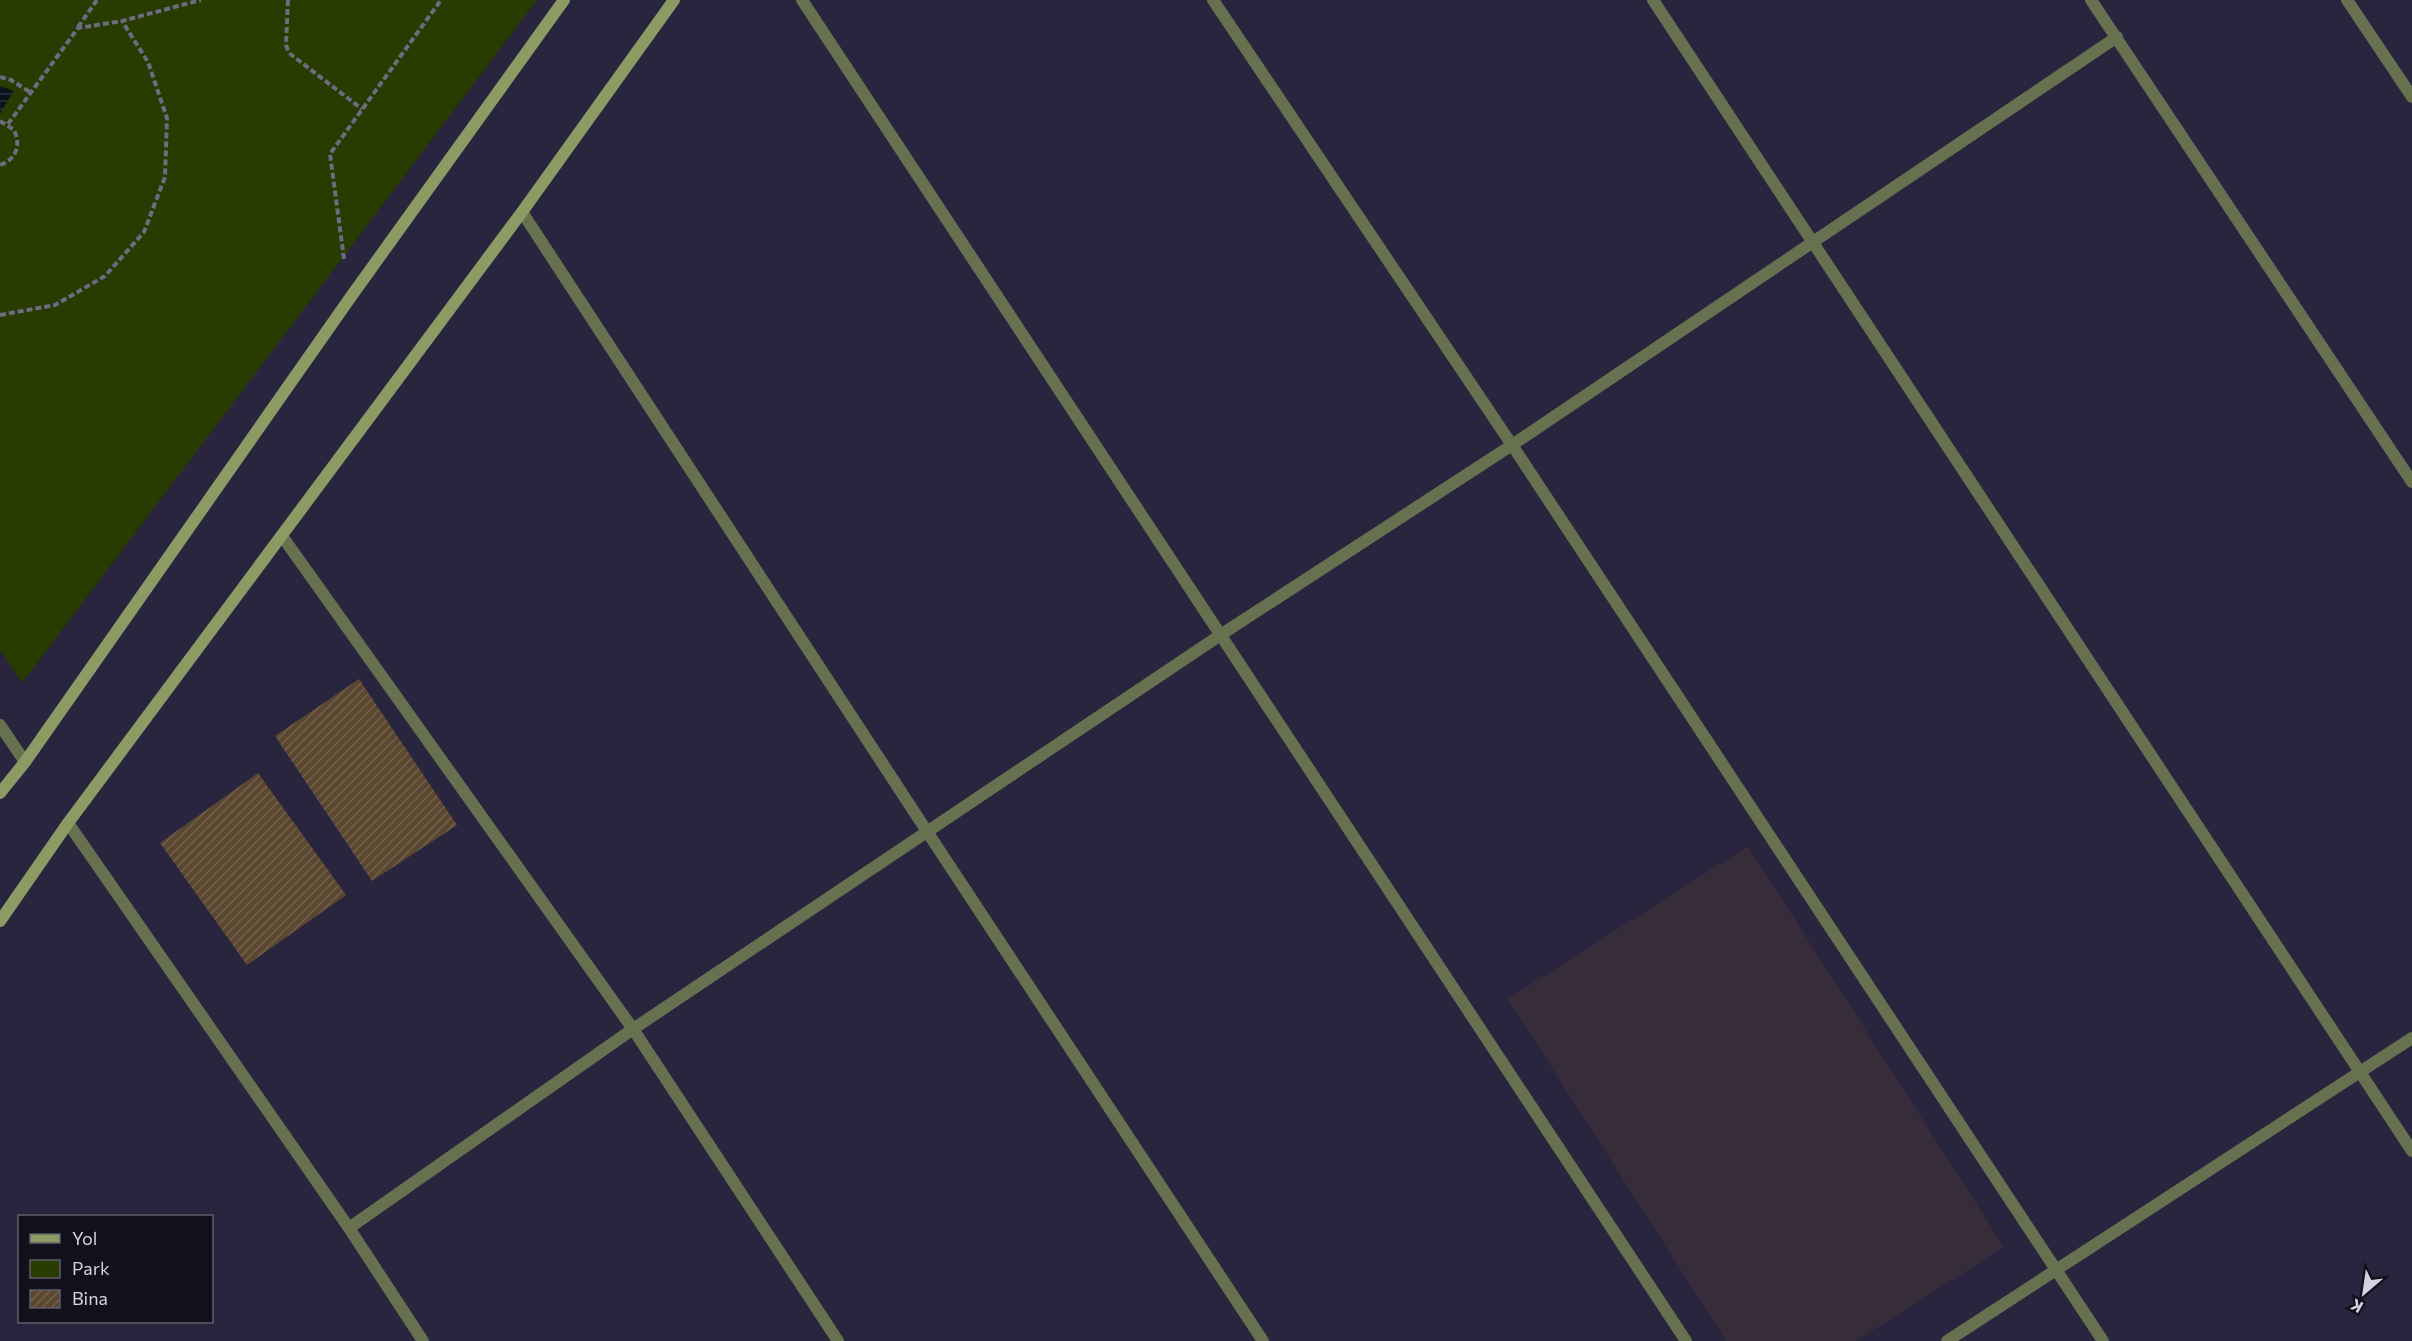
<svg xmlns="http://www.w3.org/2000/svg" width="2412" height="1341" font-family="Commissioner,sans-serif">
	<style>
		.education { fill: #372c3a }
		.park { fill: #283b00 }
		.water { fill: url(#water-rules) }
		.building { fill: url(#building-hatch) }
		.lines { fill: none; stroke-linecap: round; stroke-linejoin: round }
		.path { stroke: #6d6b80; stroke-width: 4; stroke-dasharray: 6 3; stroke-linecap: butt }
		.street { stroke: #68714f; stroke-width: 12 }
		.secondary { stroke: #8c9a63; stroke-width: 12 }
	</style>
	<defs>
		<pattern id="water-rules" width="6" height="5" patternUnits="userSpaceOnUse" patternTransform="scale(1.5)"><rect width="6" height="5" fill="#07141b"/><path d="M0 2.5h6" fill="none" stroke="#2a353c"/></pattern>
		<pattern id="building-hatch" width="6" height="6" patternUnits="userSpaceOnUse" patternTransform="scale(1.5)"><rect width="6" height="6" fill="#5b472f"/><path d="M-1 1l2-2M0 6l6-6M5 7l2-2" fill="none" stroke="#72614d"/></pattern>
	</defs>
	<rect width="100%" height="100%" fill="#29253e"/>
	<path class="education" d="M1748,846L2004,1247L1856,1341H1726L1508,999Z"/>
	<path class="park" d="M0,0H537L22,683L0,650Z"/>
	<path class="water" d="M0,86L14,91L0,113Z"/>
	<path class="building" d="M359,679L457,825L372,881L275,736Z
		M258,773L346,895L247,965L160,843Z"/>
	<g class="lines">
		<path class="path" d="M288,0L286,45L289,53L362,109
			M78,27L97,0
			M0,77L11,80L30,92
			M0,121L14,130C21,145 17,159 0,165
			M8,124L78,28L122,21L201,0
			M344,259L330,154L441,0
			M0,315L55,305L105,276L144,232L165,177L167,118L148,62L122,21"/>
		<path class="street" d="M802,0L1686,1341
			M1213,0L1512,445L2103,1341
			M1653,0L2412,1151
			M2091,0L2412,482
			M2347,0L2412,97
			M522,212L928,833L1263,1341
			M282,536L633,1029L838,1341
			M0,725L25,762
			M68,823L349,1228L423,1341
			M349,1228L633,1029L1222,634L1512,445L2117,37
			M1947,1341L2412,1038"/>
		<path class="secondary" d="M0,793L25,762L350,298L564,0
			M0,921L68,823L522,212L674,0"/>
	</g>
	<rect x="18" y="1215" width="195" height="108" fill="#11101b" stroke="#5f5e6b" stroke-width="1.5"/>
	<rect x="30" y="1234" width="30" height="9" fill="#8c9a63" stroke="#5f5e6b" stroke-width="1.5"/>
	<text x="72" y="1245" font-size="18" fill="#d3d2e2">Yol</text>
	<rect x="30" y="1260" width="30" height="18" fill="#283b00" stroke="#5f5e6b" stroke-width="1.5"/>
	<text x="72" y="1275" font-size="18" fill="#d3d2e2">Park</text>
	<rect x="30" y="1290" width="30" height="18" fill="url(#building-hatch)" stroke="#5f5e6b" stroke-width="1.5"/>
	<text x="72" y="1305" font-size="18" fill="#d3d2e2">Bina</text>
	<g transform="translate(2364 1293) rotate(209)" stroke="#11101b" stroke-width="4.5" paint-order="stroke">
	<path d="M0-4.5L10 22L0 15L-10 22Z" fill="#d3d2e2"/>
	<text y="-9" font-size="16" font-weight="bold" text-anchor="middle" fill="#d3d2e2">K</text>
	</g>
</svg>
